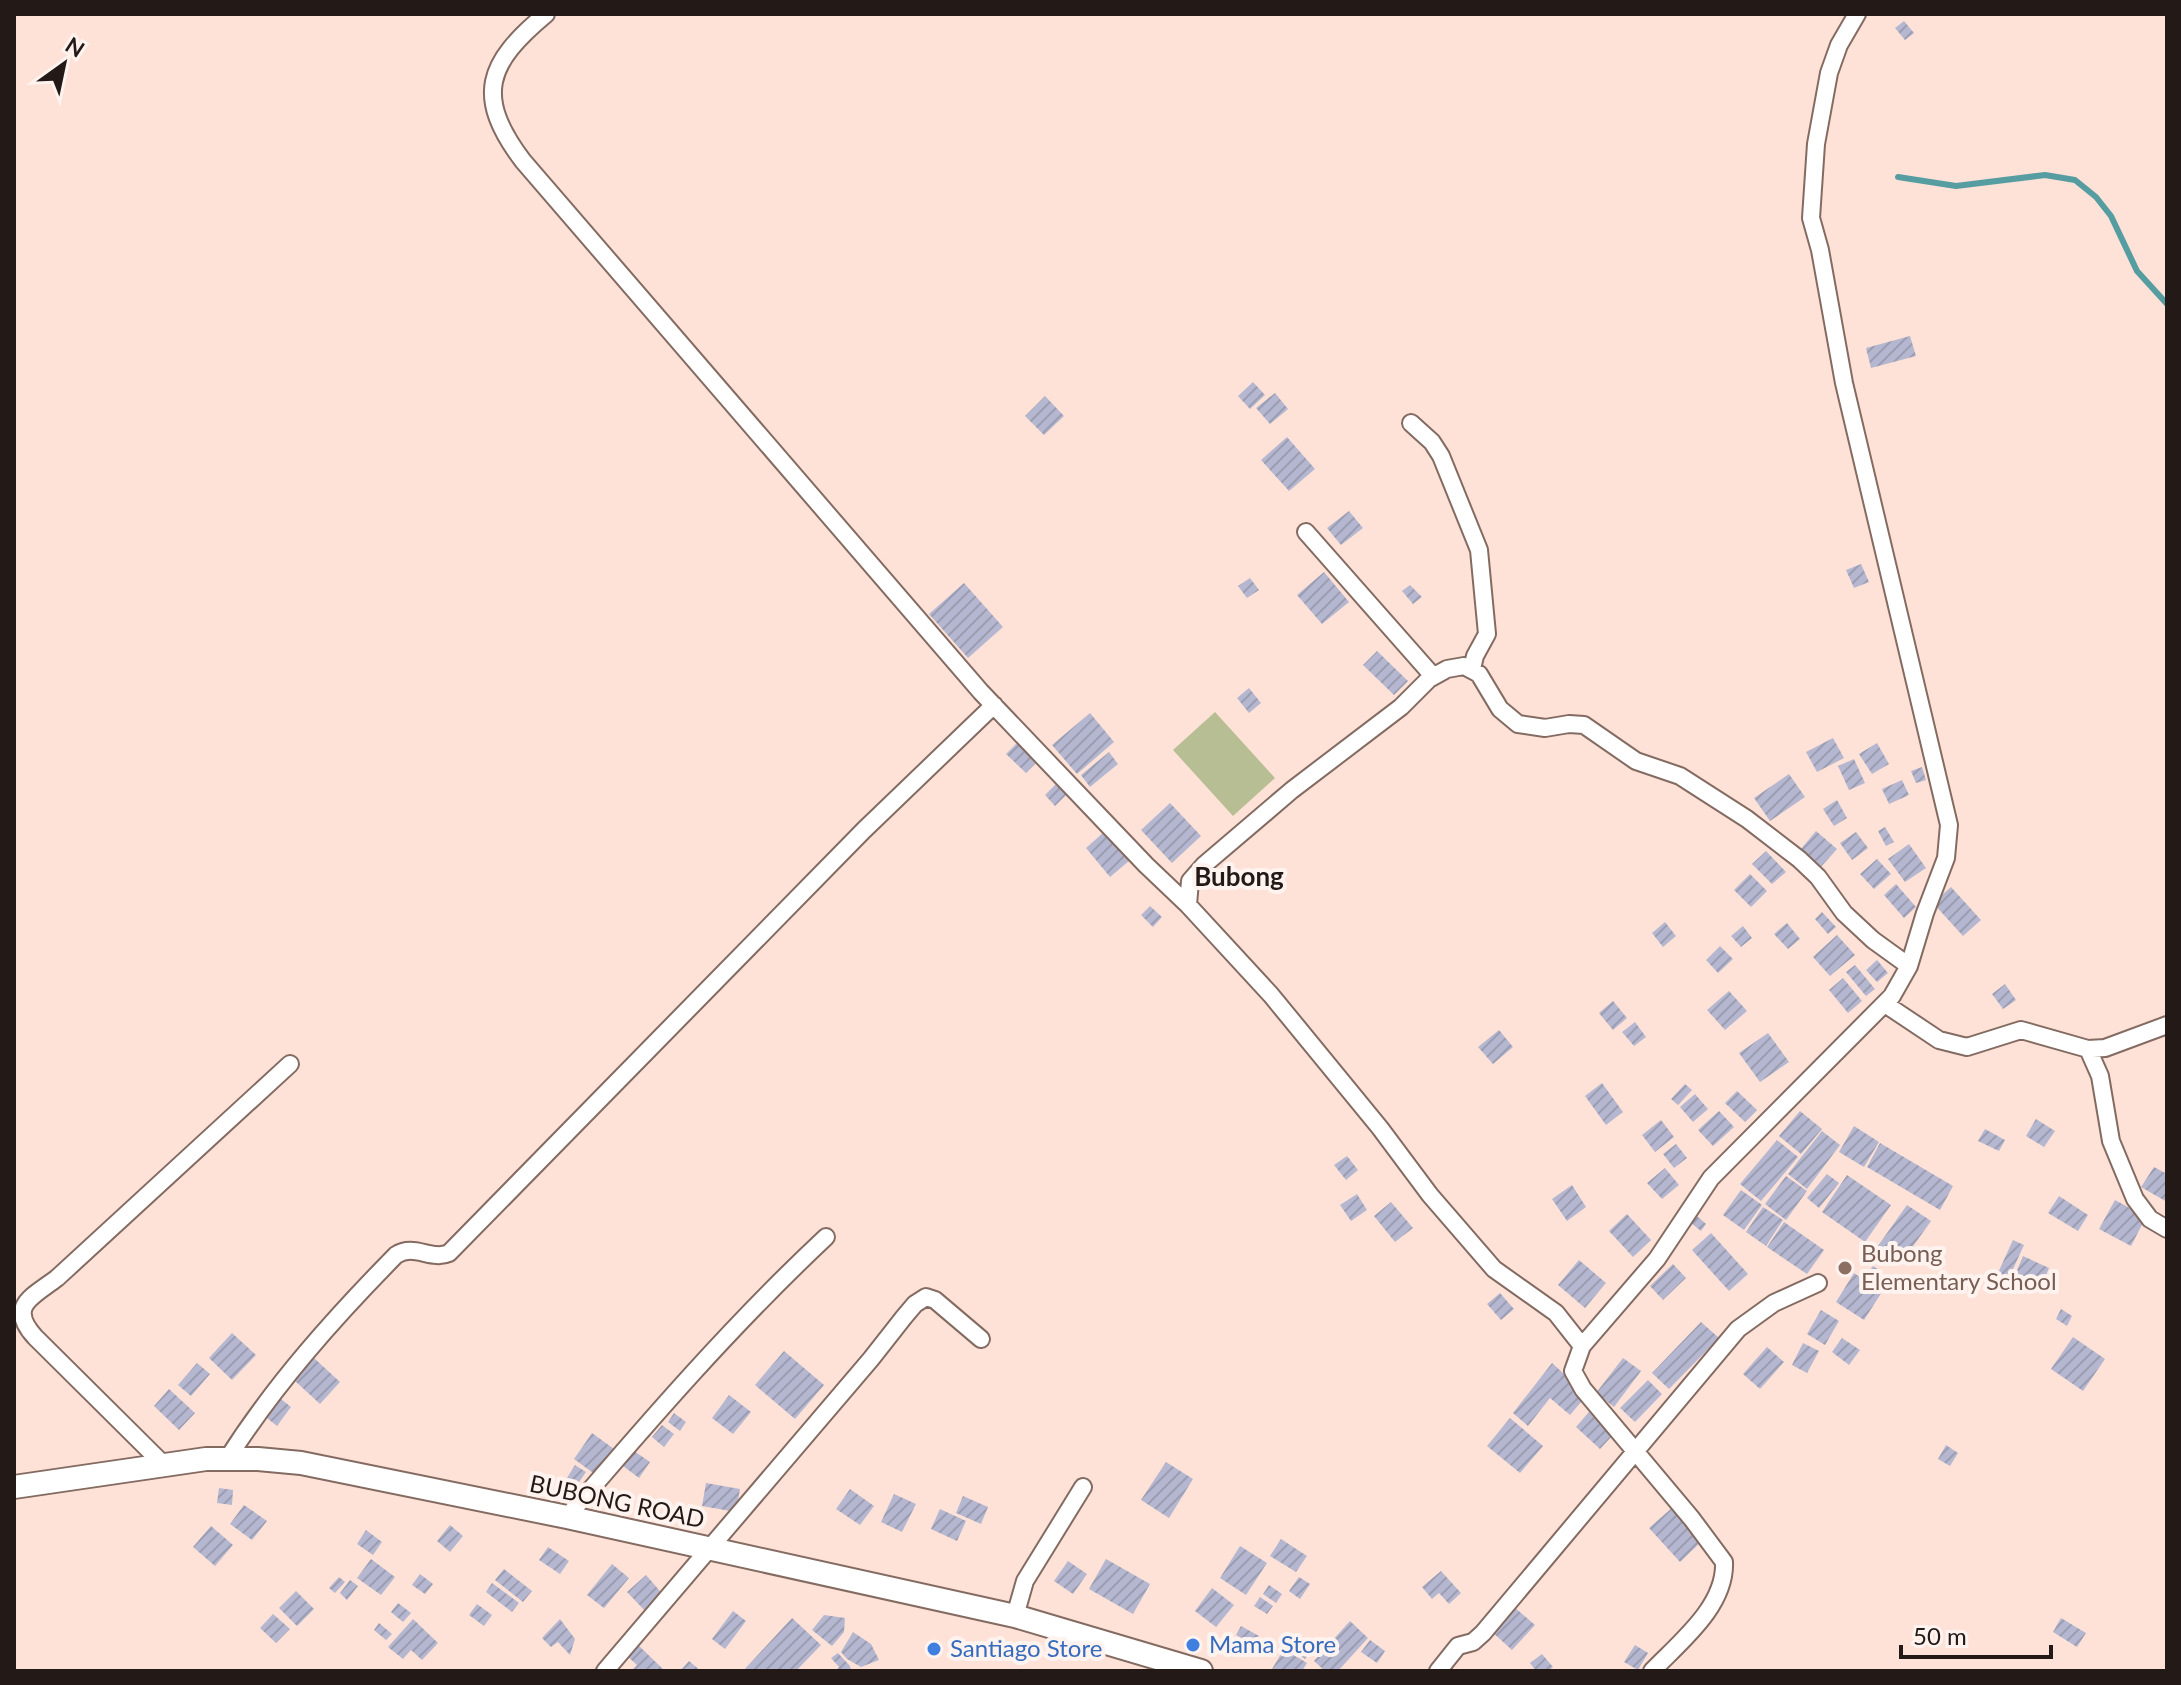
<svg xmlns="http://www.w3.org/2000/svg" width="2181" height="1685" font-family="Lato,sans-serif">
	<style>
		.green { fill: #b8be93 }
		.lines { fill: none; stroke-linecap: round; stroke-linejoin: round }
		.stream { stroke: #569da1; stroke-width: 6 }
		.building { fill: url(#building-hatch) }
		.minor-casing { stroke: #846b62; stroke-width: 20 }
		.secondary-casing { stroke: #846b62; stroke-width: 26 }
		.minor { stroke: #fff; stroke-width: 16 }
		.secondary { stroke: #fff; stroke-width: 22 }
		.education-dot { fill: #8d6e63; stroke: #fff3ef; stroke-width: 3 }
		.shop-dot { fill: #3f7fe0; stroke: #fff3ef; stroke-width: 3 }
		.labels { text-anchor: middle; stroke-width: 8; stroke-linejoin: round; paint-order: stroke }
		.education-label { font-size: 24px; fill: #785e54; stroke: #fff3ef; text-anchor: start }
		.street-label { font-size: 24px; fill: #231916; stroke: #fff3ef }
		.shop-label { font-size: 24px; fill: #366cbe; stroke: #fff3ef; text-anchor: start }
		.neighbourhood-label { font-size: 26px; font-weight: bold; fill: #231916; stroke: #fff3ef }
	</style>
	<defs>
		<pattern id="building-hatch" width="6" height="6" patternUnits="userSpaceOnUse" patternTransform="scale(2)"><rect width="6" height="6" fill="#b5b7d0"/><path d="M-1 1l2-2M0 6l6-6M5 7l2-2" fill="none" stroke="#9b9db2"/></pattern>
	</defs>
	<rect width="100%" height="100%" fill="#fee2d7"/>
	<path class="green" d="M1215,712L1275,778L1233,816L1173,750Z"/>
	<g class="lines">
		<path class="stream" d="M1898,177L1956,186L2045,175L2075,180L2096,197L2111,216L2137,271L2167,304"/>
	</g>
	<path class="building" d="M1904,21L1914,33L1905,40L1895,28Z
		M1910,336L1916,356L1871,368L1866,348Z
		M1253,382L1265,395L1250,409L1238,396Z
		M1275,393L1288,409L1270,424L1256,408Z
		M1045,396L1064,416L1044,435L1025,416Z
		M1287,437L1315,469L1289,491L1261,460Z
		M1349,511L1363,528L1341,545L1327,528Z
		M1861,564L1869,582L1854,588L1846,570Z
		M1324,572L1349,602L1322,624L1297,595Z
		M1250,578L1259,590L1247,598L1238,586Z
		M964,583L1003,627L968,658L929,614Z
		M1410,585L1422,597L1413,604L1402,591Z
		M1377,651L1408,681L1394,695L1363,665Z
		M1249,688L1261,703L1249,713L1237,698Z
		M1090,713L1114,742L1077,774L1052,745Z
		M1833,738L1844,758L1817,772L1806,752Z
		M1020,740L1039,760L1026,773L1006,754Z
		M1877,743L1889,764L1872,774L1859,754Z
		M1109,752L1118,764L1090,787L1081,775Z
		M1854,759L1865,783L1849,790L1838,766Z
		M1922,767L1926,780L1916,783L1911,771Z
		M1789,774L1805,797L1770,821L1754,798Z
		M1902,780L1909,795L1889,804L1882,789Z
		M1059,781L1069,792L1055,806L1045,795Z
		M1837,800L1847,818L1834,826L1823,809Z
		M1170,803L1201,836L1172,863L1141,830Z
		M1885,827L1894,842L1886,846L1878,831Z
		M1816,831L1837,849L1820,868L1800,850Z
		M1104,832L1129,861L1110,877L1086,848Z
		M1856,832L1868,848L1852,860L1840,843Z
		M1909,844L1926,868L1905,882L1888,859Z
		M1766,851L1786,872L1772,884L1752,864Z
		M1877,859L1891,874L1874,889L1860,874Z
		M1750,874L1767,891L1751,907L1734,890Z
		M1896,884L1916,907L1904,918L1884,895Z
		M1951,887L1981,920L1963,936L1933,903Z
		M1150,906L1162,917L1153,927L1141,915Z
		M1822,912L1836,927L1828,934L1815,919Z
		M1665,922L1676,936L1663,947L1652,933Z
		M1787,923L1800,939L1788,949L1774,934Z
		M1743,926L1752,938L1741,947L1731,936Z
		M1837,935L1855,955L1830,976L1813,957Z
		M1720,946L1733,959L1718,973L1706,960Z
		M1877,960L1888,973L1877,982L1866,970Z
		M1855,965L1875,989L1866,996L1846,972Z
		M1843,978L1862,1001L1848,1013L1829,990Z
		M2005,984L2016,1000L2003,1009L1992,994Z
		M1729,991L1747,1011L1725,1030L1707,1010Z
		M1613,1001L1627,1018L1613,1030L1599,1013Z
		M1635,1022L1646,1037L1634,1046L1622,1032Z
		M1499,1030L1513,1047L1493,1064L1478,1047Z
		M1768,1033L1789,1062L1760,1082L1739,1053Z
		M1602,1083L1623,1112L1606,1125L1585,1096Z
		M1685,1084L1692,1090L1678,1105L1671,1099Z
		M1737,1091L1757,1110L1745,1122L1725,1103Z
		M1695,1094L1708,1109L1693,1122L1680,1107Z
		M1719,1111L1734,1127L1713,1146L1698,1130Z
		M1800,1111L1822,1129L1801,1154L1779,1136Z
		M2036,1119L2055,1131L2044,1147L2026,1136Z
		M1661,1120L1674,1137L1655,1152L1642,1135Z
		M1854,1126L1879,1142L1864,1167L1839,1152Z
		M1985,1129L2005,1140L1999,1151L1978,1141Z
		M1822,1131L1840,1145L1807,1189L1788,1174Z
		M1777,1140L1798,1157L1761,1201L1740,1184Z
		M1880,1143L1953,1186L1940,1210L1867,1167Z
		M1676,1144L1687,1158L1674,1168L1663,1154Z
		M1347,1156L1358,1170L1346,1180L1334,1165Z
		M2154,1167L2167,1174V1202L2141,1187Z
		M1665,1168L1679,1185L1662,1199L1647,1183Z
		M1827,1174L1839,1183L1819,1208L1807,1198Z
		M1847,1175L1891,1205L1865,1242L1822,1212Z
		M1786,1176L1807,1191L1786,1220L1765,1204Z
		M1572,1185L1586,1207L1567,1221L1552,1199Z
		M1741,1190L1762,1205L1744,1230L1723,1215Z
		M1357,1194L1367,1210L1351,1221L1340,1205Z
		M2059,1196L2088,1215L2078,1231L2048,1213Z
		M2115,1200L2146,1217L2131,1246L2099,1229Z
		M1391,1202L1413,1228L1395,1242L1374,1216Z
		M1907,1205L1931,1221L1899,1266L1875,1250Z
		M1763,1207L1783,1220L1766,1246L1746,1232Z
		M1627,1214L1651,1240L1633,1257L1609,1231Z
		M1697,1216L1706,1224L1701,1231L1691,1223Z
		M1784,1222L1824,1250L1807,1274L1767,1247Z
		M1711,1233L1748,1274L1729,1291L1692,1250Z
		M2013,1240L2024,1245L2008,1280L1997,1275Z
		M2023,1256L2049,1268L2039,1292L2013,1280Z
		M1579,1260L1606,1283L1585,1308L1558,1285Z
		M1673,1264L1686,1278L1663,1300L1650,1286Z
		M1873,1266L1882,1272L1874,1284L1864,1278Z
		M1854,1273L1882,1292L1864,1320L1836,1302Z
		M1500,1293L1514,1309L1501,1320L1487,1304Z
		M2061,1309L2072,1316L2067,1326L2056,1319Z
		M1821,1310L1839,1321L1825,1345L1807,1334Z
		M1701,1322L1719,1338L1669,1389L1652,1373Z
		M232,1333L256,1355L232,1380L209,1358Z
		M2073,1337L2105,1359L2083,1391L2051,1369Z
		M1842,1338L1860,1350L1849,1365L1832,1352Z
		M1803,1343L1819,1351L1807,1373L1792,1365Z
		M1767,1347L1784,1362L1760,1389L1743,1374Z
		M784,1351L824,1385L795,1419L755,1385Z
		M314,1358L340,1382L320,1404L294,1380Z
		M1623,1358L1641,1371L1614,1407L1596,1393Z
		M197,1363L210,1374L191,1396L178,1385Z
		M1552,1363L1587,1395L1570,1415L1550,1398L1528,1426L1513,1413Z
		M1648,1380L1662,1394L1635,1422L1620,1408Z
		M169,1389L195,1413L179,1430L154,1406Z
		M276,1395L291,1407L277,1426L262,1414Z
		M729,1395L751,1412L733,1434L712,1418Z
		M1589,1412L1614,1434L1600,1449L1576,1427Z
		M674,1413L686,1422L680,1431L668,1422Z
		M1510,1418L1543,1446L1520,1473L1487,1446Z
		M662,1425L674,1434L664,1447L652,1437Z
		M592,1433L614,1449L596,1475L574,1459Z
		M1946,1445L1958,1453L1950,1466L1938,1459Z
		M634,1451L650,1462L639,1478L623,1466Z
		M1166,1462L1193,1479L1169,1518L1141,1500Z
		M575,1465L586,1472L577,1485L567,1478Z
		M706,1483L740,1489L736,1512L702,1506Z
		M219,1488L233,1490L232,1505L217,1503Z
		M850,1489L874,1506L860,1525L836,1509Z
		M894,1494L916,1504L902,1532L881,1522Z
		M963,1496L988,1507L981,1524L956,1513Z
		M244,1505L267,1521L252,1540L230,1524Z
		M1673,1507L1703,1540L1680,1562L1649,1528Z
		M940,1509L966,1521L957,1541L931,1529Z
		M450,1525L463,1536L450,1552L437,1541Z
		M211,1526L233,1545L215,1566L193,1547Z
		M366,1530L382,1542L373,1555L357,1544Z
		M1281,1539L1307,1556L1296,1572L1270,1556Z
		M1240,1546L1267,1563L1246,1595L1220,1578Z
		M548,1547L569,1561L560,1574L539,1560Z
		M371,1559L395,1577L381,1595L357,1578Z
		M1106,1559L1150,1584L1133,1614L1089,1589Z
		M1068,1561L1087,1574L1073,1594L1054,1581Z
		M612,1564L629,1578L604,1608L587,1595Z
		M504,1569L532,1591L523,1602L495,1580Z
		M1441,1571L1461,1593L1449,1604L1439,1593L1432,1599L1422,1587Z
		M420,1574L433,1584L425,1594L412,1585Z
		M646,1575L666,1598L648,1614L627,1592Z
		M339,1577L345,1582L335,1593L329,1588Z
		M1299,1577L1310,1584L1300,1599L1289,1591Z
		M350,1580L358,1586L347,1600L340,1593Z
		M492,1583L519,1603L512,1612L486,1592Z
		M1269,1585L1282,1594L1276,1603L1263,1594Z
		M1212,1588L1234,1605L1216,1627L1195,1611Z
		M296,1591L314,1609L297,1626L279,1608Z
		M1260,1597L1273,1606L1267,1614L1254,1606Z
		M398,1603L411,1613L403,1622L391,1612Z
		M477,1604L492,1615L484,1626L469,1615Z
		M1514,1607L1535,1625L1512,1650L1491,1631Z
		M733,1611L746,1621L725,1649L712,1639Z
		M273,1614L290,1629L276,1643L260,1628Z
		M824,1615L845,1618L844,1632L832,1646L812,1630Z
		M792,1618L821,1645L796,1671H743Z
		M2061,1618L2086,1633L2077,1647L2053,1632Z
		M413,1619L438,1643L422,1660L411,1650L403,1659L388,1647Z
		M560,1619L575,1639L570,1655L558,1642L551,1647L542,1638Z
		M1350,1621L1368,1638L1338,1671H1325L1314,1661Z
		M379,1623L392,1634L386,1640L374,1630Z
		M1241,1626L1259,1636L1253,1645L1236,1635Z
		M853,1632L871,1644L879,1660L861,1667L847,1659L841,1652Z
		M1293,1634L1313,1647L1305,1659L1285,1646Z
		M1370,1640L1385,1651L1377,1663L1361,1652Z
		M635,1642L665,1671H631L637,1665L624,1653Z
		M1635,1645L1648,1653L1638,1670L1624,1662Z
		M1284,1649L1307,1663L1302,1671L1272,1669Z
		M838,1653L850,1666L851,1671H836L839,1667L831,1658Z
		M1542,1654L1553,1667L1548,1671H1536L1530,1663Z
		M689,1661L701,1671H680Z"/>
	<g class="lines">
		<defs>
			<path id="minor" d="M546,14C487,63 474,96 523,161L981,692L1146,865L1188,905L1271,995L1380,1128L1430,1195L1494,1269L1556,1313L1582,1346
				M1411,423L1432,442L1441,456L1479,550L1487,634L1475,656L1472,669
				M1306,532L1433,676
				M1188,905L1190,881L1204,865L1292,790L1401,707L1429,679L1447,669L1464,666L1479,674L1500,709L1518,724L1545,728L1569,724L1584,725L1636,761L1680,776L1747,819L1799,859L1818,877L1844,913L1873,940L1909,966
				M1885,1004L1939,1040L1967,1047L2021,1030L2088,1049L2105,1048L2167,1025
				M2088,1049L2100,1076L2111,1141L2135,1199L2150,1219L2167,1229
				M228,1458C275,1384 335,1317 396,1255C414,1243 431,1261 449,1253L864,830L994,705
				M163,1464L35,1337C7,1306 32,1297 57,1278L290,1064
				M567,1517C649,1421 733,1324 826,1237
				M1015,1616L1025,1581L1083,1487
				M605,1671L871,1359L904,1317L915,1304L926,1297L935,1300L981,1339
				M1438,1671L1458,1646L1473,1642L1483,1633L1738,1329L1774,1303L1818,1283
				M1652,1671C1680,1642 1726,1606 1724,1562L1692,1519L1583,1389L1573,1371L1582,1346L1657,1259L1711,1178L1892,996L1909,966L1925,913L1946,858L1949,825L1844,383L1820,250L1811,218L1816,144L1829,73L1839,45L1857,14"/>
			<path id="secondary" d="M14,1487L206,1459H258L301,1463L567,1517L1015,1616L1201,1671"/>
		</defs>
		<use href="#minor" class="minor-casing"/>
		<use href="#secondary" class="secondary-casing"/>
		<use href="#minor" class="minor"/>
		<use href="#secondary" class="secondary"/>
	</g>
	<circle class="education-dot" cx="1845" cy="1268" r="8"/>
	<g class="shop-dot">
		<circle cx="1193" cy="1645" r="8"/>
		<circle cx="934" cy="1649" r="8"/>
	</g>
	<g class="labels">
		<g class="education-label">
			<text x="1861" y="1262">Bubong<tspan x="1861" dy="28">Elementary School</tspan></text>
		</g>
		<g class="street-label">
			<text transform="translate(617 1502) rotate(12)" y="8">BUBONG ROAD</text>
		</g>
		<g class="shop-label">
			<text x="1209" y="1653">Mama Store</text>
			<text x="950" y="1657">Santiago Store</text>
		</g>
		<g class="neighbourhood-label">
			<text x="1239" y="886">Bubong</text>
		</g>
	</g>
	<rect width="2181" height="1685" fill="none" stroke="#231916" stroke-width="32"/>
	<g transform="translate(64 64) rotate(33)" stroke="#fff3ef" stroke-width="6" paint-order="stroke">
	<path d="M0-6L14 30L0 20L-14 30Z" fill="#231916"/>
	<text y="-12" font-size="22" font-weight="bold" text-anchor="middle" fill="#231916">N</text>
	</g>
	<path d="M1901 1645v12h150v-12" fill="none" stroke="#231916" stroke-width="4"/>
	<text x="1913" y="1645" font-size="24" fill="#231916" stroke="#fff3ef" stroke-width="6" paint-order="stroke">50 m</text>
</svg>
